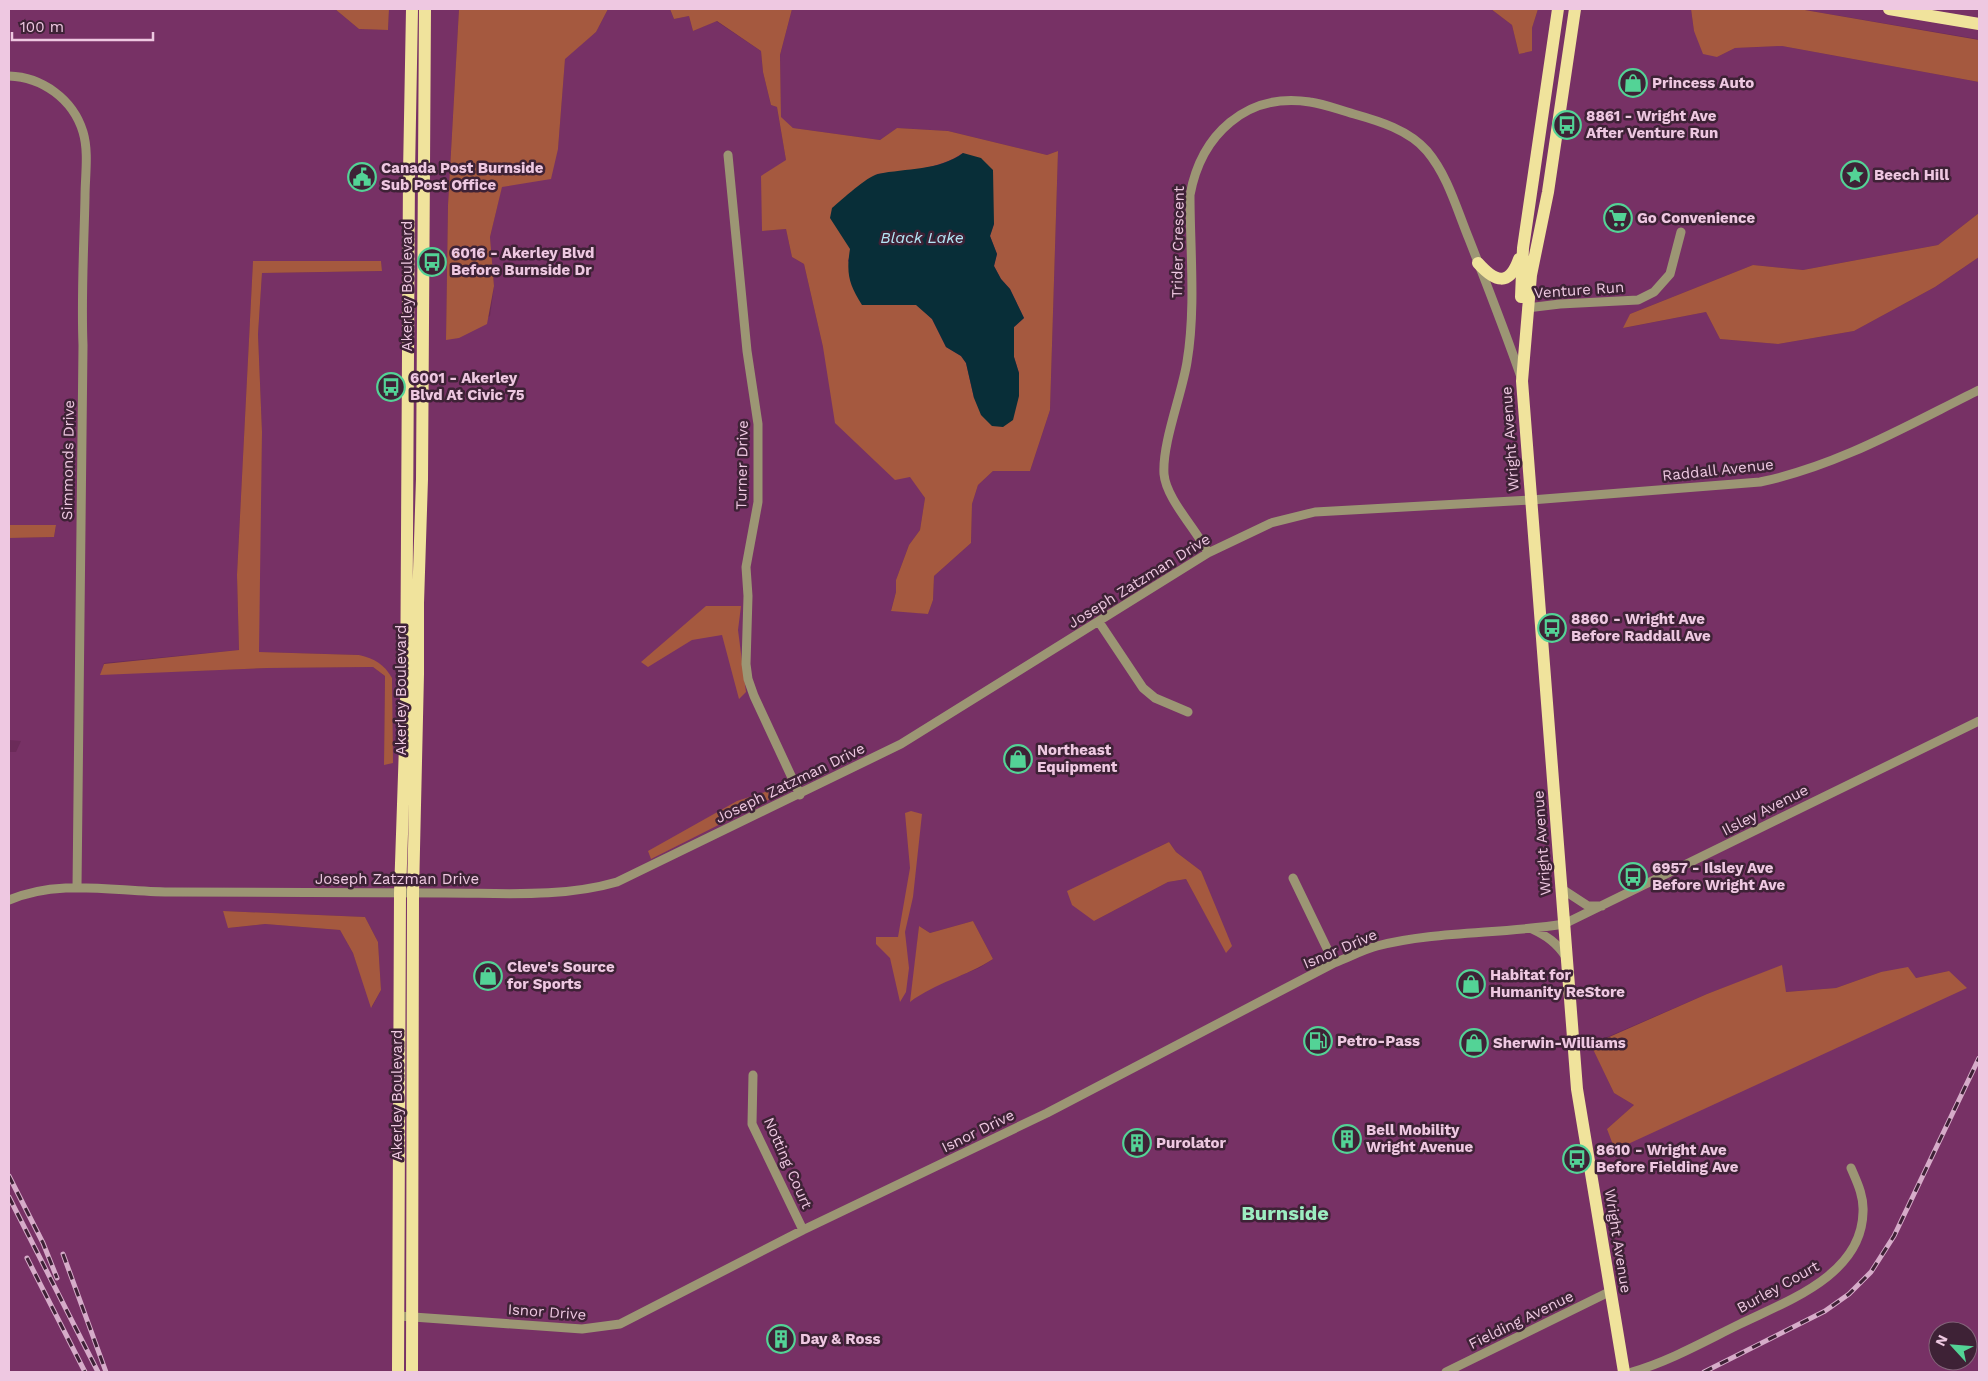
<svg xmlns="http://www.w3.org/2000/svg" width="1988" height="1381" font-family="'Work Sans',sans-serif">
	<style>
		.built { fill: #773165; fill-rule: evenodd }
		.green { fill: #a5593f; fill-rule: evenodd }
		.water { fill: #082e38 }
		.lines { fill: none; stroke-linecap: round; stroke-linejoin: round }
		.minor { stroke: #9c9674; stroke-width: 9 }
		.major { stroke: #f0e39c; stroke-width: 12 }
		.rail-casing { stroke: #d6acc9; stroke-width: 5 }
		.rail { stroke: #3e2236; stroke-width: 3; stroke-dasharray: 9; stroke-linecap: butt }
		.labels { text-anchor: middle; stroke-width: 5; stroke-linejoin: round; paint-order: stroke }
		.poi-label { font-size: 15px; font-weight: bold; fill: #eec8e1; stroke: #3e2236; text-anchor: start }
		.street-label { font-size: 15px; fill: #eec8e1; stroke: #3e2236 }
		.water-label { font-size: 16px; font-style: italic; fill: #b3e6f6; stroke: #3e2236 }
		.district-label { font-size: 20px; font-weight: bold; fill: #9dedc1; stroke: #3e2236 }
	</style>
	<rect width="100%" height="100%" fill="#6b2b59"/>
	<path class="built" d="M9,9H335L359,29L388,30L389,9H459L448,205L446,340L490,316L494,286L490,237L502,186L558,149L565,58L596,32L608,9H670L674,19L689,16L693,31L716,21L761,51L763,72L771,105L777,107L786,160L762,231L786,229L792,257L804,264L823,347L925,498L920,530L909,545L896,580V592L891,610L928,614L933,600L934,576L971,543L972,504L978,485L993,471H1030L1050,410L1058,151L1047,155L948,131L897,128L880,140L793,128L781,118L780,55L792,9H1491L1512,25L1519,54L1532,50V28L1538,9H1691L1694,31L1717,57L1735,48L1782,46L1979,82V213L1938,245L1803,270L1753,265L1630,314L1624,328L1706,312L1720,339L1778,344L1854,331L1935,287L1979,257V1372H9V752H16L21,741L9,740V538L54,537L56,526L9,525ZM381,261L382,271L262,273L258,333L262,432L258,594L259,652L359,655L392,678L384,764L385,676L373,667L268,668L101,674L104,663L239,650L237,575L253,262ZM1169,842L1176,852L1201,871L1226,952L1186,879L1168,882L1094,921L1158,847ZM223,911L365,917L378,942L381,990L372,1007L353,953L340,930L265,924L229,928ZM973,921L993,959L979,968L927,989L911,1001L919,926L930,933ZM1781,966L1785,992L1836,988L1881,972L1916,978L1949,971L1607,1129L1634,1105L1614,1093L1591,1044L1707,994ZM1938,1331H1968V1361H1938Z
		M1799,9H1979V40L1977,39Z"/>
	<path class="green" d="M335,9H389L388,30L359,29Z
		M459,9H608L596,32L565,59L558,149L551,179L502,187L490,237L494,286L487,324L459,338L446,340L448,205Z
		M670,9H792L780,55L781,117L793,128L880,140L897,128L948,131L1047,155L1058,151L1050,410L1030,471H993L978,485L972,504L971,543L934,576L933,600L928,614L891,611L896,592V580L909,545L920,530L925,498L910,477L895,480L835,423L823,347L804,264L792,257L786,229L762,231L761,176L786,160L777,107L771,105L763,72L761,51L717,21L693,31L689,16L674,19ZM963,153L994,224L990,236L997,254L994,266L1001,279L1010,289L1024,318L1014,327V357L1019,373L974,398L966,363L961,356L946,347L932,319L916,304H881L848,261L877,174C904,172 940,169 963,153Z
		M1491,9H1538L1532,28V51L1519,54L1512,25Z
		M1691,9H1799L1979,40V82L1782,46L1735,48L1717,57L1703,54L1694,31Z
		M1979,213V257L1935,287L1854,331L1778,344L1720,339L1706,312L1623,328L1630,314L1753,265L1803,270L1938,245Z
		M253,261H381L382,271L262,273L258,334L262,432L259,652L359,655C375,659 384,664 392,678L393,763L384,765L385,676L373,667L268,668L100,675L104,664L239,650L237,575Z
		M9,525H56L54,537L9,538Z
		M706,606H741L738,630L746,692L739,699L722,635L692,640L648,667L641,662Z
		M768,791L770,799L651,859L648,851L737,801Z
		M911,811L922,814L913,897L905,932L909,968L906,992L900,1002L890,958L876,944V937H898L910,868L905,813Z
		M1169,842L1176,852L1201,871L1232,946L1226,953L1186,879L1168,882L1094,921L1072,905L1067,891Z
		M223,911L365,917L378,942L381,990L371,1008L353,953L340,930L265,924L228,928Z
		M973,921L993,959C967,976 935,983 910,1002L919,926L930,933Z
		M1782,965L1786,992L1836,988L1881,972L1908,967L1916,978L1949,971L1967,988L1615,1150L1607,1129L1634,1105L1614,1093L1591,1045L1707,994Z"/>
	<path class="water" d="M963,153L981,158L993,170L994,224L990,236L997,254L994,266L1001,279L1010,289L1024,318L1014,327V357L1019,373V396L1013,420L1003,427L992,426L981,415L974,398L966,363L961,356L946,347L932,319L916,305H862C849,284 846,274 850,249L830,218L832,208C843,199 866,177 878,174C906,168 939,171 963,153Z"/>
	<g class="lines">
		<path class="minor" d="M9,76C42,77 73,99 83,132C89,152 85,176 85,197C84,246 81,296 83,345L77,888
			M728,155L747,351L758,424V502L746,567L748,596L746,664L748,679L754,696L800,795
			M1527,308L1560,304L1638,300L1654,292L1670,274L1681,232
			M1208,553C1197,530 1166,499 1164,474C1162,443 1182,394 1187,362C1196,308 1190,250 1190,195C1201,135 1246,92 1310,102C1325,104 1339,110 1354,114C1379,121 1409,130 1427,151C1448,176 1457,210 1469,239C1487,285 1505,331 1521,377
			M1099,622L1143,688L1155,698L1188,712
			M1293,878L1334,963
			M1562,889L1588,906H1602
			M9,900C60,878 116,892 169,892C261,892 353,893 445,893C502,893 562,898 617,882L901,744L1208,553L1271,523L1315,512L1531,500L1760,482C1838,466 1908,425 1979,390
			M1532,929C1547,936 1557,943 1566,957
			M753,1075L752,1124L803,1230
			M399,1316L582,1329L620,1324L803,1230L1047,1113L1334,963C1348,958 1362,950 1377,946C1433,931 1504,934 1564,924L1979,721
			M1446,1372L1609,1292
			M1632,1372C1670,1361 1705,1341 1740,1324C1787,1301 1862,1275 1863,1212C1864,1196 1857,1182 1851,1168"/>
		<path class="major" d="M1575,9L1548,192L1531,275L1522,381L1577,1089L1624,1372
			M1889,9L1979,24
			M1478,263C1495,282 1509,287 1519,259
			M1521,297L1523,248L1558,9
			M398,1372L400,893L406,716L409,173L412,9
			M412,1372L413,893L418,674V603L422,479L425,9"/>
		<defs>
			<path id="rail" d="M9,1176L43,1243L57,1278
				M9,1197L98,1372
				M63,1254L106,1372
				M27,1258L85,1372
				M1704,1372L1825,1311L1849,1294L1871,1272L1894,1236L1979,1058"/>
		</defs>
		<use href="#rail" class="rail-casing"/>
		<use href="#rail" class="rail"/>
	</g>
	<defs>
		<symbol id="shop-ring" viewBox="-11 -11 22 22"><circle r="9.5" fill="#3e2236" stroke="#53d396" stroke-width="1.5"/><path d="M-5-2.5h2.3a2.7 3.5 0 0 1 5.4 0H5L5.5 6h-11ZM-1.5-2.5h3a1.5 2.3 0 0 0-3 0Z" fill="#53d396"/></symbol>
		<symbol id="bus-ring" viewBox="-11 -11 22 22"><circle r="9.5" fill="#3e2236" stroke="#53d396" stroke-width="1.5"/><path d="M-5-6H5V4H4V6H2V4H-2V6H-4V4H-5ZM-3.5-4V0h7V-4ZM-3.5 1.2v1.5H-2V1.2ZM2 1.2v1.5H3.5V1.2Z" fill="#53d396"/></symbol>
		<symbol id="sight-ring" viewBox="-11 -11 22 22"><circle r="9.5" fill="#3e2236" stroke="#53d396" stroke-width="1.5"/><path d="M0-6L1.8-2.2L6-1.7L2.9 1.2L3.7 5.4L0 3.3L-3.7 5.4L-2.9 1.2L-6-1.7L-1.8-2.2Z" fill="#53d396"/></symbol>
		<symbol id="civic-ring" viewBox="-11 -11 22 22"><circle r="9.5" fill="#3e2236" stroke="#53d396" stroke-width="1.5"/><path d="M-.6-6.5H3V-4.5H.6V-3L4-1V1h2V6H-6V1h2V-1L-.6-3ZM-1.2 2.5V6h2.4V2.5Z" fill="#53d396"/></symbol>
		<symbol id="supermarket-ring" viewBox="-11 -11 22 22"><circle r="9.5" fill="#3e2236" stroke="#53d396" stroke-width="1.5"/><path d="M-6-5.5h2.5l.6 2H6L4.5 2H-2.5L-4.4-4H-6ZM-1.5 3.2a1.3 1.3 0 1 0 .1 0ZM3 3.2a1.3 1.3 0 1 0 .1 0Z" fill="#53d396"/></symbol>
		<symbol id="fuel-ring" viewBox="-11 -11 22 22"><circle r="9.5" fill="#3e2236" stroke="#53d396" stroke-width="1.5"/><path d="M-5.5-6h7V0h2V4h1.3V-2.5L3-4.5l.8-.8L6-3V5H2.5V1h-1V6h-7ZM-4.2-4.7v3.2H.2V-4.7Z" fill="#53d396"/></symbol>
		<symbol id="building-ring" viewBox="-11 -11 22 22"><circle r="9.5" fill="#3e2236" stroke="#53d396" stroke-width="1.5"/><path d="M-4-6H4V6H1V3H-1V6H-4ZM-2.5-4.3h1.7v1.8h-1.7ZM.8-4.3h1.7v1.8H.8ZM-2.5-1h1.7V.8h-1.7ZM.8-1h1.7V.8H.8Z" fill="#53d396"/></symbol>
	</defs>
	<g fill-rule="evenodd">
		<use href="#shop-ring" x="1617" y="67" width="32" height="32"/>
		<use href="#bus-ring" x="1551" y="109" width="32" height="32"/>
		<use href="#sight-ring" x="1839" y="159" width="32" height="32"/>
		<use href="#civic-ring" x="346" y="161" width="32" height="32"/>
		<use href="#supermarket-ring" x="1602" y="202" width="32" height="32"/>
		<use href="#bus-ring" x="416" y="246" width="32" height="32"/>
		<use href="#bus-ring" x="375" y="371" width="32" height="32"/>
		<use href="#bus-ring" x="1536" y="612" width="32" height="32"/>
		<use href="#shop-ring" x="1002" y="743" width="32" height="32"/>
		<use href="#bus-ring" x="1617" y="861" width="32" height="32"/>
		<use href="#shop-ring" x="472" y="960" width="32" height="32"/>
		<use href="#shop-ring" x="1455" y="968" width="32" height="32"/>
		<use href="#fuel-ring" x="1302" y="1025" width="32" height="32"/>
		<use href="#shop-ring" x="1458" y="1027" width="32" height="32"/>
		<use href="#building-ring" x="1331" y="1123" width="32" height="32"/>
		<use href="#building-ring" x="1121" y="1127" width="32" height="32"/>
		<use href="#bus-ring" x="1561" y="1143" width="32" height="32"/>
		<use href="#building-ring" x="765" y="1323" width="32" height="32"/>
	</g>
	<g class="labels">
		<g class="poi-label">
			<text x="1652" y="88">Princess Auto</text>
			<text x="1586" y="121">8861 - Wright Ave<tspan x="1586" dy="17">After Venture Run</tspan></text>
			<text x="381" y="173">Canada Post Burnside<tspan x="381" dy="17">Sub Post Office</tspan></text>
			<text x="1874" y="180">Beech Hill</text>
			<text x="1637" y="223">Go Convenience</text>
			<text x="451" y="258">6016 - Akerley Blvd<tspan x="451" dy="17">Before Burnside Dr</tspan></text>
			<text x="410" y="383">6001 - Akerley<tspan x="410" dy="17">Blvd At Civic 75</tspan></text>
			<text x="1571" y="624">8860 - Wright Ave<tspan x="1571" dy="17">Before Raddall Ave</tspan></text>
			<text x="1037" y="755">Northeast<tspan x="1037" dy="17">Equipment</tspan></text>
			<text x="1652" y="873">6957 - Ilsley Ave<tspan x="1652" dy="17">Before Wright Ave</tspan></text>
			<text x="507" y="972">Cleve's Source<tspan x="507" dy="17">for Sports</tspan></text>
			<text x="1490" y="980">Habitat for<tspan x="1490" dy="17">Humanity ReStore</tspan></text>
			<text x="1337" y="1046">Petro-Pass</text>
			<text x="1493" y="1048">Sherwin-Williams</text>
			<text x="1366" y="1135">Bell Mobility<tspan x="1366" dy="17">Wright Avenue</tspan></text>
			<text x="1156" y="1148">Purolator</text>
			<text x="1596" y="1155">8610 - Wright Ave<tspan x="1596" dy="17">Before Fielding Ave</tspan></text>
			<text x="800" y="1344">Day &amp; Ross</text>
		</g>
		<g class="street-label">
			<text transform="translate(1178 242) rotate(-89)" y="5">Trider Crescent</text>
			<text transform="translate(407 286) rotate(-90)" y="5">Akerley Boulevard</text>
			<text transform="translate(1579 290) rotate(-4)" y="5">Venture Run</text>
			<text transform="translate(1510 439) rotate(-94)" y="5">Wright Avenue</text>
			<text transform="translate(68 460) rotate(-89)" y="5">Simmonds Drive</text>
			<text transform="translate(742 465) rotate(-89)" y="5">Turner Drive</text>
			<text transform="translate(1718 470) rotate(-6)" y="5">Raddall Avenue</text>
			<text transform="translate(1139 581) rotate(-32)" y="5">Joseph Zatzman Drive</text>
			<text transform="translate(401 690) rotate(-90)" y="5">Akerley Boulevard</text>
			<text transform="translate(790 783) rotate(-26)" y="5">Joseph Zatzman Drive</text>
			<text transform="translate(1765 810) rotate(-27)" y="5">Ilsley Avenue</text>
			<text transform="translate(1542 843) rotate(-94)" y="5">Wright Avenue</text>
			<text x="397" y="884">Joseph Zatzman Drive</text>
			<text transform="translate(1340 949) rotate(-23)" y="5">Isnor Drive</text>
			<text transform="translate(397 1095) rotate(-90)" y="5">Akerley Boulevard</text>
			<text transform="translate(978 1131) rotate(-26)" y="5">Isnor Drive</text>
			<text transform="translate(788 1163) rotate(66)" y="5">Notting Court</text>
			<text transform="translate(1618 1241) rotate(81)" y="5">Wright Avenue</text>
			<text transform="translate(1778 1287) rotate(-29)" y="5">Burley Court</text>
			<text transform="translate(547 1312) rotate(4)" y="5">Isnor Drive</text>
			<text transform="translate(1521 1320) rotate(-26)" y="5">Fielding Avenue</text>
		</g>
		<g class="water-label">
			<text x="922" y="243">Black Lake</text>
		</g>
		<g class="district-label">
			<text x="1285" y="1220">Burnside</text>
		</g>
	</g>
	<rect width="1988" height="1381" fill="none" stroke="#eec8e1" stroke-width="20"/>
	<g transform="translate(1953 1346) rotate(296)"><circle r="24" fill="#3e2236" stroke="#84647a"/>
	<path d="M0-4L9 19L0 12L-9 19Z" fill="#53d396"/>
	<text y="-8" font-size="14" font-weight="bold" text-anchor="middle" fill="#eec8e1">N</text>
	</g>
	<path d="M12 32v8h141v-8" fill="none" stroke="#eec8e1" stroke-width="2.5"/>
	<text x="20" y="32" font-size="15" fill="#eec8e1" stroke="#3e2236" stroke-width="4" paint-order="stroke">100 m</text>
</svg>
